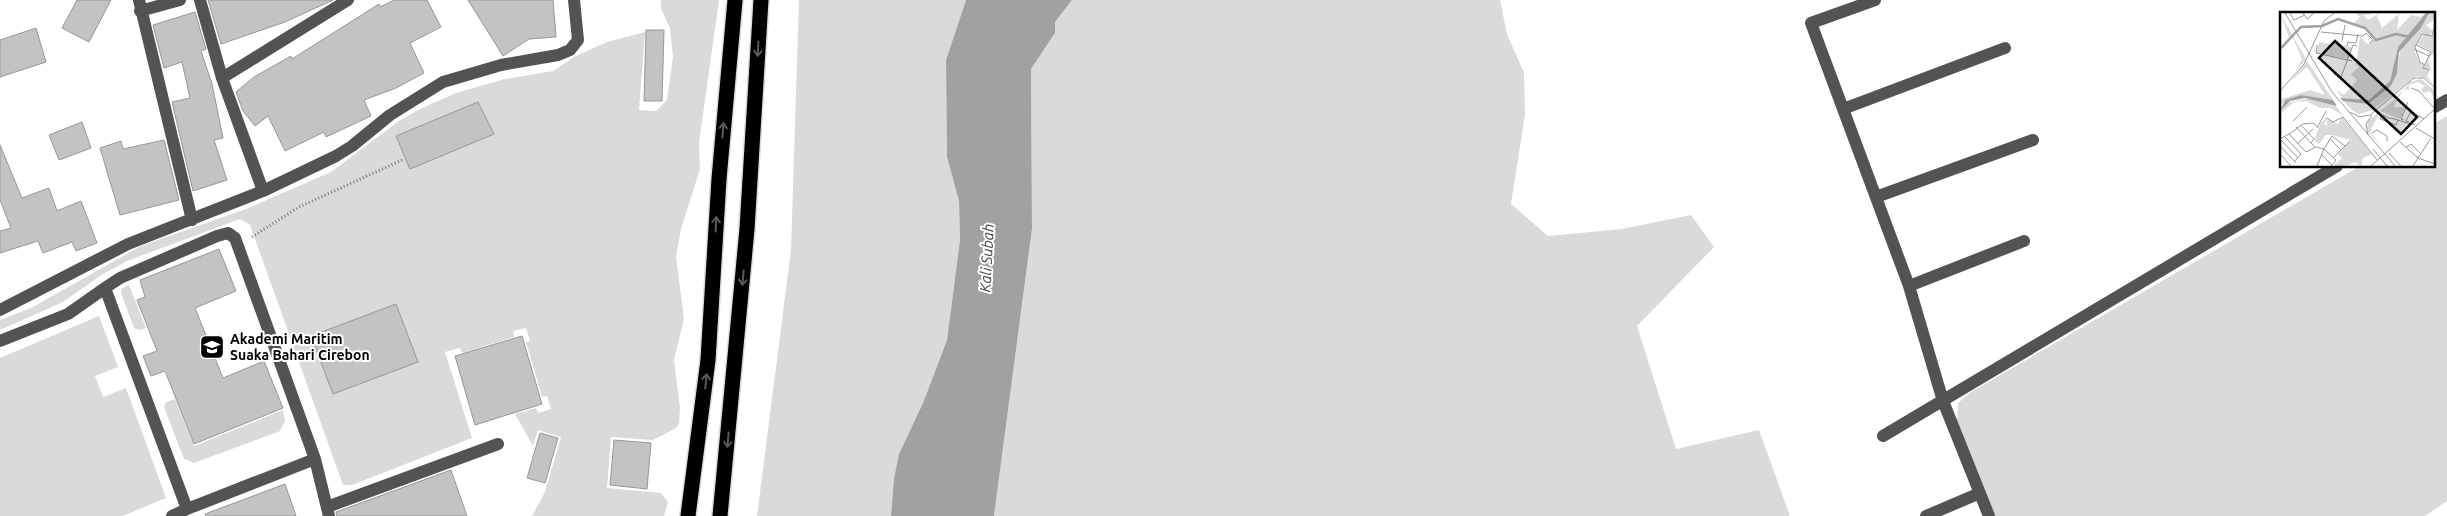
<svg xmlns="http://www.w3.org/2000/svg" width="2447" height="516" font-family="Ubuntu,sans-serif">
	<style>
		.green { fill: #dadada }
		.water { fill: #a1a1a1 }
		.building { fill: #c3c3c3; stroke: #979797 }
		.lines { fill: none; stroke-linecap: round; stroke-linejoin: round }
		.highway-casing { stroke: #dbdbdb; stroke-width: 18 }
		.path { stroke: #757575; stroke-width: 3; stroke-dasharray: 1 2.5; stroke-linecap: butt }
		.minor { stroke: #535353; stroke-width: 12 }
		.highway { stroke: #000; stroke-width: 15 }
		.oneway { stroke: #595959 }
		.labels { text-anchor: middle; stroke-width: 4; stroke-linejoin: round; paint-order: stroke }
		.poi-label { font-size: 14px; font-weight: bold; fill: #000; stroke: #fff; text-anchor: start }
		.water-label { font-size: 15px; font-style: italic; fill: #424242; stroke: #fff }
		.inset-river { fill: none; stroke: #a1a1a1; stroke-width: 2.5 }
		.inset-road { fill: none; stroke: #999; stroke-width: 1 }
		.view { fill: #000; fill-opacity: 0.15; stroke: #000; stroke-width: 2.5 }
		.inset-edge { fill: none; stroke: #000; stroke-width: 2.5 }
	</style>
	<rect width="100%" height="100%" fill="#fff"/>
	<path class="green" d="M661,0H719L699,143L700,169L681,229L676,256L684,319L674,360L680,408L679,424L676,428L653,440L611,437L607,488L661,493L668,502L664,516H532L545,492L561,437L538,430L533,446L515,414L536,408L538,413L551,409L547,396L542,397L526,342L530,341L526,328L513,331L514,337L462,353L460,348L445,352L472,438L352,485H343L250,225L240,219L127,261L103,274L63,302L0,330V320L31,308L141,246L246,209L331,172L399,121L422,108L456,93L505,79L553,71L574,57L607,42L645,32L639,110L656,111L667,100L673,57L670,28L661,9Z
		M799,0H966L946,60L947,157L959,201L960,240L947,340L923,403L899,454L894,478L891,516H757L791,250Z
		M1072,0H1500L1507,34L1524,73L1525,115L1511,204L1548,236L1622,229L1691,215L1714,247L1637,326L1676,449L1759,430L1790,516H994L1032,230L1031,69L1055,33V22Z
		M2447,116V501L2425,516H1995L1957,420L1958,403L1971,392L2360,166H2433V124Z
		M129,285L146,328L140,330L134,328L121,293L122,288Z
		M99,316L118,367L95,376L103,397L126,388L166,498L123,516H0V358Z
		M175,399L194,446L283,410L285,421L280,431L194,463L184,459L164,407L166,402Z"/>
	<path class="water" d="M966,0H1072L1055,22V33L1031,69L1032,229L994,516H891L894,478L899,454L923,403L947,340L960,240L959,201L947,157L946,60Z"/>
	<path class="building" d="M77,0H111L89,42L62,28Z
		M208,0H333L285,22L221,44Z
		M394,0H427L441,27L410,43L424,73L396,88L364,100L371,116L326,137L324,132L285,151L268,116L255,126L243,111L236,92L254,77L291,56L292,59L379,4L380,7Z
		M468,0H553L556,37L529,39L503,56Z
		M195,12L206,49L201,51L212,84L223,138L214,140L227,180L193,191L172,102L190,98L182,62L164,68L153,25Z
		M36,28L46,62L0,77V40Z
		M646,30H664L662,101H644Z
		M478,102L494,134L410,169L396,136Z
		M82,122L91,148L59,160L49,135Z
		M164,140L179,200L120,215L100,148L121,141L123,149Z
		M0,145L22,198L49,188L57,211L81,201L97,243L76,251L72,242L43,253L38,241L0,253V231L11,228L0,200Z
		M219,249L236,291L195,308L223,378L264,361L283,408L194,444L165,371L151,376L143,356L157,351L137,300L145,297L140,280Z
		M396,304L418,362L333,394L311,336Z
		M522,336L542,404L475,425L455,356Z
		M540,433L558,438L545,483L527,478Z
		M614,440L651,443L647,489L610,485Z
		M451,470L467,516H337L336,512Z
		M285,484L296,516H206L205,514Z"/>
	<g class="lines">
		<defs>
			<path id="highway" d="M688,516L708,360L719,179L735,0
				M720,516L747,229L761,0"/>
		</defs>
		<use href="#highway" class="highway-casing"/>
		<path class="path" d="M252,237L299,207L402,160"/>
		<path class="minor" d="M139,0L192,220
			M200,0L222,78
			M1875,0L1811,23L1909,286L1943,401L1989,516
			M140,11L180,0
			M2433,108L2447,100
			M1843,109L2005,48
			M263,191L222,78L348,0
			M1876,197L2033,140
			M1909,286L2024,241
			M105,288L120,278L217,236L228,233L235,238L315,459L329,516
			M0,310L128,244L263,191L336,156L352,146L390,115L443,82L501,65L558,55L570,50L578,40L574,0
			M0,341L68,314L105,288L187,509L172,516
			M1883,436L2337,166
			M327,507L498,444
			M187,509L315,459
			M1926,516L1980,493"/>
		<use href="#highway" class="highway"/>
	</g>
	<defs><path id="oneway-shaft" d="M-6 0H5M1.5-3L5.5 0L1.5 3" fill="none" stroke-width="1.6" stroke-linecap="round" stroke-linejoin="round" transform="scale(1.25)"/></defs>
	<g class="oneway">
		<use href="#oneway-shaft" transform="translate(758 49) rotate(93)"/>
		<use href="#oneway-shaft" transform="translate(723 130) rotate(-85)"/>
		<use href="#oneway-shaft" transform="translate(716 224) rotate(-87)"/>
		<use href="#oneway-shaft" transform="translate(743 278) rotate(95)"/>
		<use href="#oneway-shaft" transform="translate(706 381) rotate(-84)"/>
		<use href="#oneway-shaft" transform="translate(728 440) rotate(95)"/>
	</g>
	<defs>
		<symbol id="university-square" viewBox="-11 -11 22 22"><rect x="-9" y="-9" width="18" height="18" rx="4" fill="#000" stroke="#fff"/><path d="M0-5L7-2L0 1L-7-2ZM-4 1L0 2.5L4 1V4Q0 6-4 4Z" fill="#fff"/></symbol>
	</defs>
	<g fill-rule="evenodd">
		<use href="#university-square" x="198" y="333" width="28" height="28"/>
	</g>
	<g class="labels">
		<g class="poi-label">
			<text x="230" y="344">Akademi Maritim<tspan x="230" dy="16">Suaka Bahari Cirebon</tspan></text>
		</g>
		<g class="water-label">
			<text transform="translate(987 258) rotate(-87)" y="5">Kali Subah</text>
		</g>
	</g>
	<g transform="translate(2280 12)">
		<rect width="155" height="155" fill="#fff"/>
		<path d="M0,1L26,47L15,60L22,47L12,24L5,35L0,37L9,25ZM76,1H90L92,2L83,3L88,8L100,1L97,4L102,16L119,2L117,18L131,3L140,5L146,1L118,35L110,69L89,88L82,89L62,86L56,78L64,83L77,68L71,62L79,55L76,53L80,25L89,33L95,26L83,15L73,12L80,5ZM149,1H155L154,8L146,13L153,19L149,25L155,22V40L148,47L151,57L147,64L155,75L146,66L136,64L93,98L79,102L72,98L63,89L88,92L110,74L117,62L120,39L141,16ZM142,22H144L137,32L151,39L145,53L139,50L134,37ZM53,29L72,36L69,47L36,41L39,30L52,32ZM27,49L53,88L21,83L5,88L0,94L2,87L30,78L45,83L27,55L11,69ZM141,67L155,79V87L150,79L144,81L141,77L145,74L138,70L129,73V78L124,77L116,90L114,95H125L120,107L100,99L90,120L103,135L87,119L88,109L114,88L130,70ZM31,86L54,92L64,104L51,96H40L26,89L14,90L0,102L6,91ZM62,105L92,142L83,146L81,154L75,150L66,154H54L62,146L58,142L71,128L52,123H46L39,132L34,128L41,110L48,114L46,110L49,107L58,112Z" fill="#dadada" fill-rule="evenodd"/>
		<path d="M146,1H149L141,16L119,40L117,62L110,75L88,92L63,89L60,86L89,88L110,69L118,35ZM21,83L53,88L57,94L25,86L10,89L0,99L5,88Z" fill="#a1a1a1"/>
		<path class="inset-river" d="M0,37L21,15L42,14L58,7L85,16L96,28L116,22L130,25"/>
		<path class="inset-road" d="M5,1L52,80L115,154M10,1L14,8L25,3M23,1L27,7L34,1M41,20L83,24L86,21L93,28L89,32M62,29L65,13M37,33L36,41L72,49M136,33L151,40L143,56L149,58M67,34L68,30L76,31L78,22M134,37L149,44M145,53L140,50L135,35L142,22L152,24L155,12M54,62L61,65L73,33L77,34M131,76L139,79L154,96M0,79L24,52L44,9L54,1M70,100L80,105L90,103L134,66H144L155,76M118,108L116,113L100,107L103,103L109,106L115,107L124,110L135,113M124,108L121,107L128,90M13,109L27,95M129,110L126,109L131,99L144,107M43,111L47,106L53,110L63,105L97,148M21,113L34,127L31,131M16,115L35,135M37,116L46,99M136,116L155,127M92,121L97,118L107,124V129M9,122L23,112L33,111L38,115M88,123L86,112L92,103M4,124L21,142L14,150M0,127L9,122L26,140L36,135L44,137L37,154M0,127L18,146M50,127L61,138M120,130L138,146L155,152M17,132L33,117M0,134L16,151M126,135L131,132L140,141M93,137L107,154M109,141L121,154M0,142L11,154M41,142L52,153M53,146L70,129M51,154L56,148L44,137L52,124L65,134M91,154L155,97M133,154L151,126"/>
		<path class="view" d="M55,29L137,105L121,122L39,46Z"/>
		<rect width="155" height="155" class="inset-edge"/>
	</g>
</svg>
